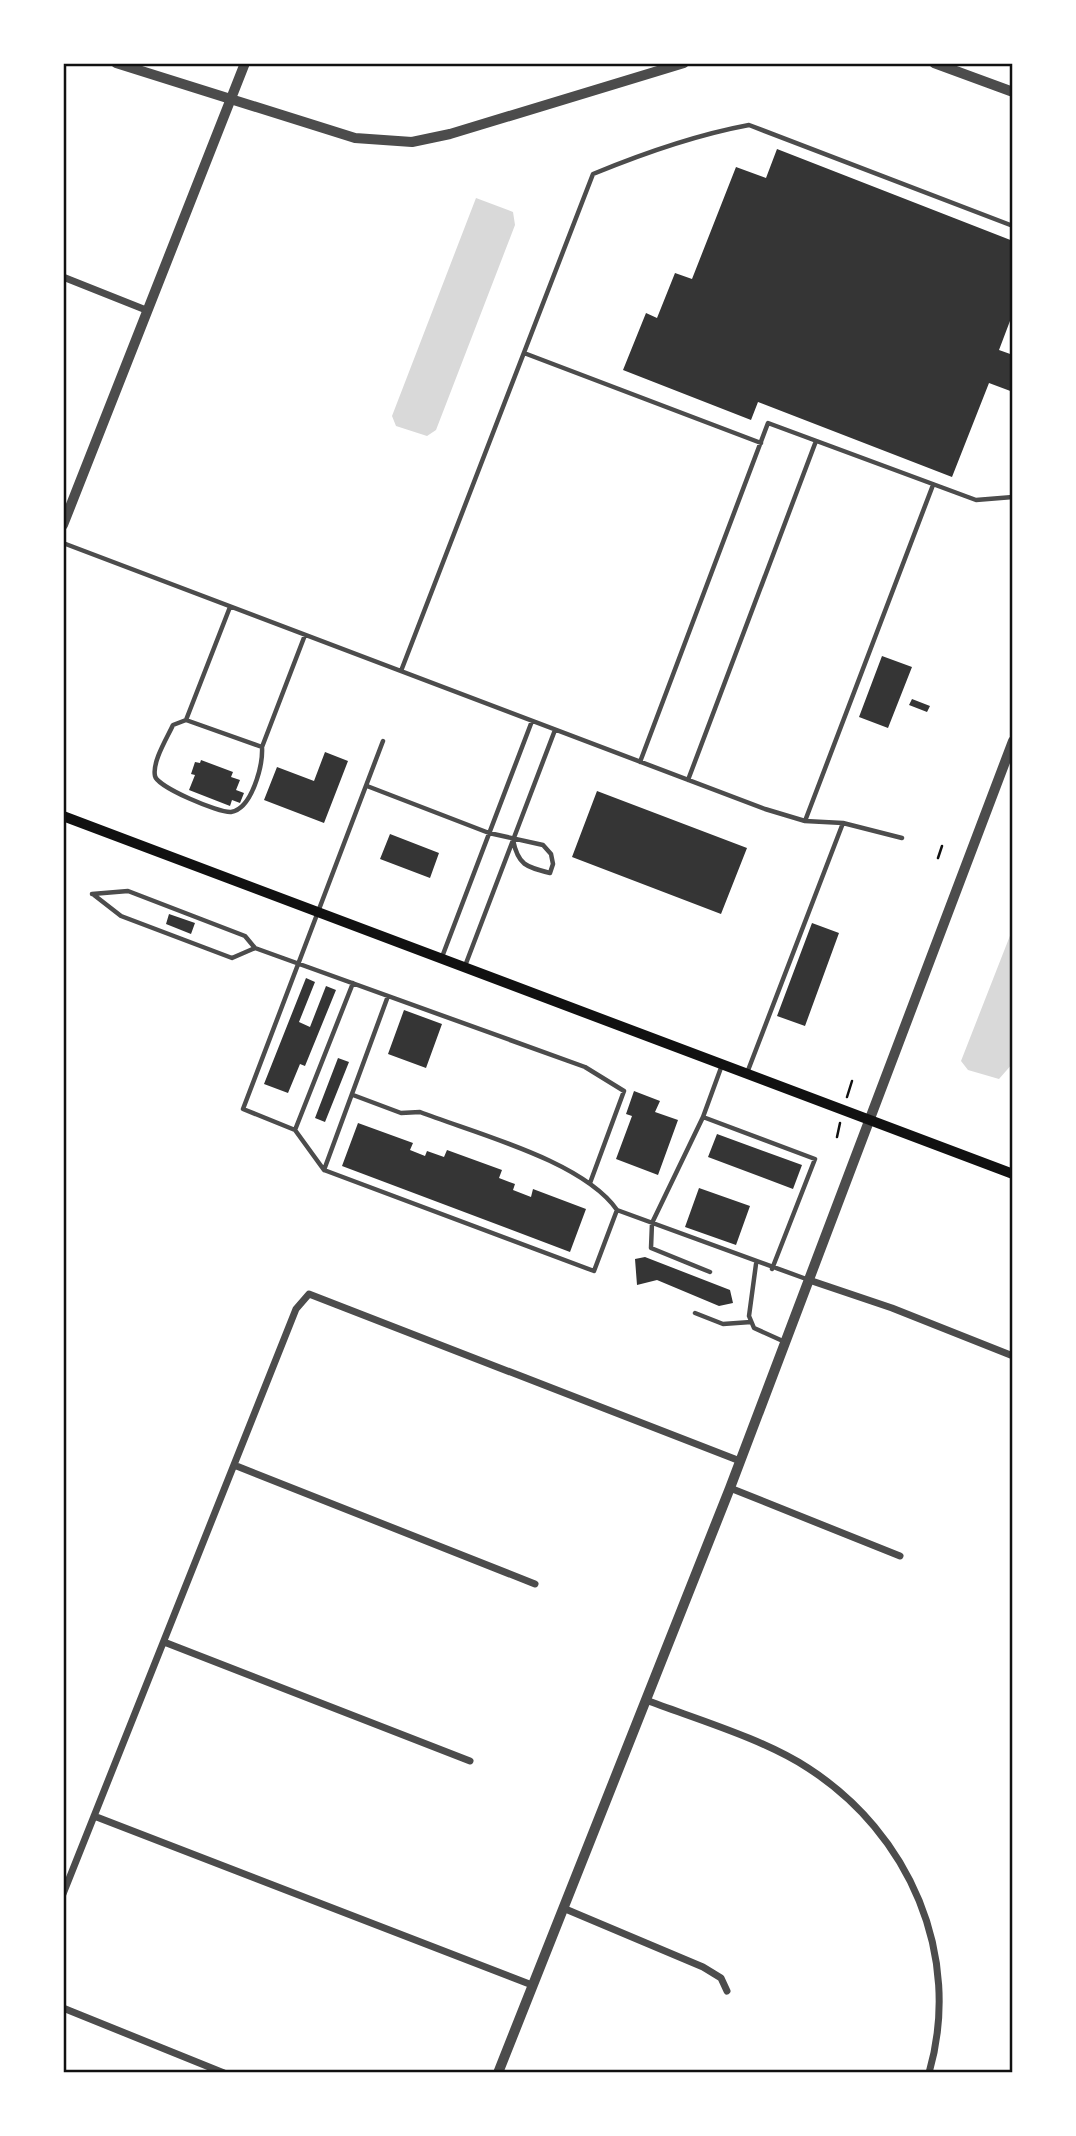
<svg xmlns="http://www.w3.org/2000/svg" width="1076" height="2136" font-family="Helvetica,sans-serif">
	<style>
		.water { fill: #d9d9d9 }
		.building { fill: #353535 }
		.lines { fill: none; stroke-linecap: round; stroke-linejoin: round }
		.path { stroke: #111; stroke-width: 2.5 }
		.service { stroke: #4c4c4c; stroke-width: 4.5 }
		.minor { stroke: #4c4c4c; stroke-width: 7 }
		.tertiary { stroke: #4c4c4c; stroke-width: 10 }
		.secondary { stroke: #111; stroke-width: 10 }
		.neatline { fill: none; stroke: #111; stroke-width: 2.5 }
	</style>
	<rect width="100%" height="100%" fill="#fff"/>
	<path class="water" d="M476,198L513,212L515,225L436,430L427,436L396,426L392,416Z
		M1013,928V1063L999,1079L968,1070L961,1061Z"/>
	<path class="building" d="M777,149L1013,241V313L999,350L1013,355V392L989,383L952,477L758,402L751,420L623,370L646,313L657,318L675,273L692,279L736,167L766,178Z
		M882,656L912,667L888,728L859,717Z
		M912,699L930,706L927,712L909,705Z
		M325,752L348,761L324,823L264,800L277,767L314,781Z
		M201,760L233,772L231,777L240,780L236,790L244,793L240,803L232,800L230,806L189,790L195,775L191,774L195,762L200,763Z
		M597,791L747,848L721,914L572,857Z
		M390,834L439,853L430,878L380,859Z
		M169,914L195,923L191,934L166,924Z
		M812,923L839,933L805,1026L777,1016Z
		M306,978L315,982L299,1022L310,1027L326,986L336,990L305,1066L300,1064L288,1093L264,1084Z
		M404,1010L442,1024L426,1068L388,1054Z
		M338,1058L349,1062L325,1122L315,1118Z
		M634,1091L660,1101L655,1112L678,1120L658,1175L616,1159L632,1116L626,1114Z
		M358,1123L413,1143L410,1150L425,1156L427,1151L444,1157L447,1150L502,1170L499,1178L515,1184L513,1190L531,1197L533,1189L586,1209L570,1252L342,1166Z
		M717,1134L802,1165L793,1189L708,1157Z
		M699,1188L750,1206L736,1245L685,1227Z
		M645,1257L730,1290L733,1303L719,1306L657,1280L637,1285L635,1259Z"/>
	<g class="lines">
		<path class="path" d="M938,858L942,846
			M847,1097L852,1081
			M837,1137L840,1123"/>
		<path class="service" d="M524,353L761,443
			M63,543L765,809L805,821L843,823L902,838
			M230,607L186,720L262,747L305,635
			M401,671L593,174C644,153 695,135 749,125L1013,226
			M186,720L173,725C167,738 152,762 155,776C157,787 219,813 231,812C252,809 263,765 262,747
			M640,762L768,423L976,500L1013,497
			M688,780L816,441
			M367,786L489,833L543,845L551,854L553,864L550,873C526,867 518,865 513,840
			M805,821L933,485
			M92,894L128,891L245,936L255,948L585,1067L624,1091L590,1183
			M94,895L121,916L232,958L255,948
			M442,957L532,721
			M465,966L555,730
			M353,983L295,1130L243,1109L383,741
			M388,996L324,1170L594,1271L617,1210
			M722,1065L703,1117L815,1159L772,1269
			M747,1073L843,823
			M353,1095L401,1113L420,1112C477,1134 583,1161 617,1210L809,1280
			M703,1117L652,1223L651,1248L710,1272
			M295,1130L324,1170
			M756,1264L749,1316L754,1328L785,1342
			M695,1313L723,1324L751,1322"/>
		<path class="minor" d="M63,277L146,310
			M809,1280L892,1308L1013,1356
			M234,1465L535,1584
			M730,1488L900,1556
			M164,1642L470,1761
			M646,1700C696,1719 764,1739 808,1768C909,1833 963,1955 929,2073
			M94,1816L532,1985
			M63,1894L296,1309L309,1294L740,1461
			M563,1908L703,1967L721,1978L727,1991
			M63,2008L224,2073"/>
		<path class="tertiary" d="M116,63L355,138L412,142L450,134L684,63
			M934,63L1013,92
			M63,525L245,63
			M498,2073L730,1488L1013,741"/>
		<path class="secondary" d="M63,816L1013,1174"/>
	</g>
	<rect width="1076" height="2136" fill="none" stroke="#ffffff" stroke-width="130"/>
	<rect x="65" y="65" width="946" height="2006" class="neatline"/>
</svg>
